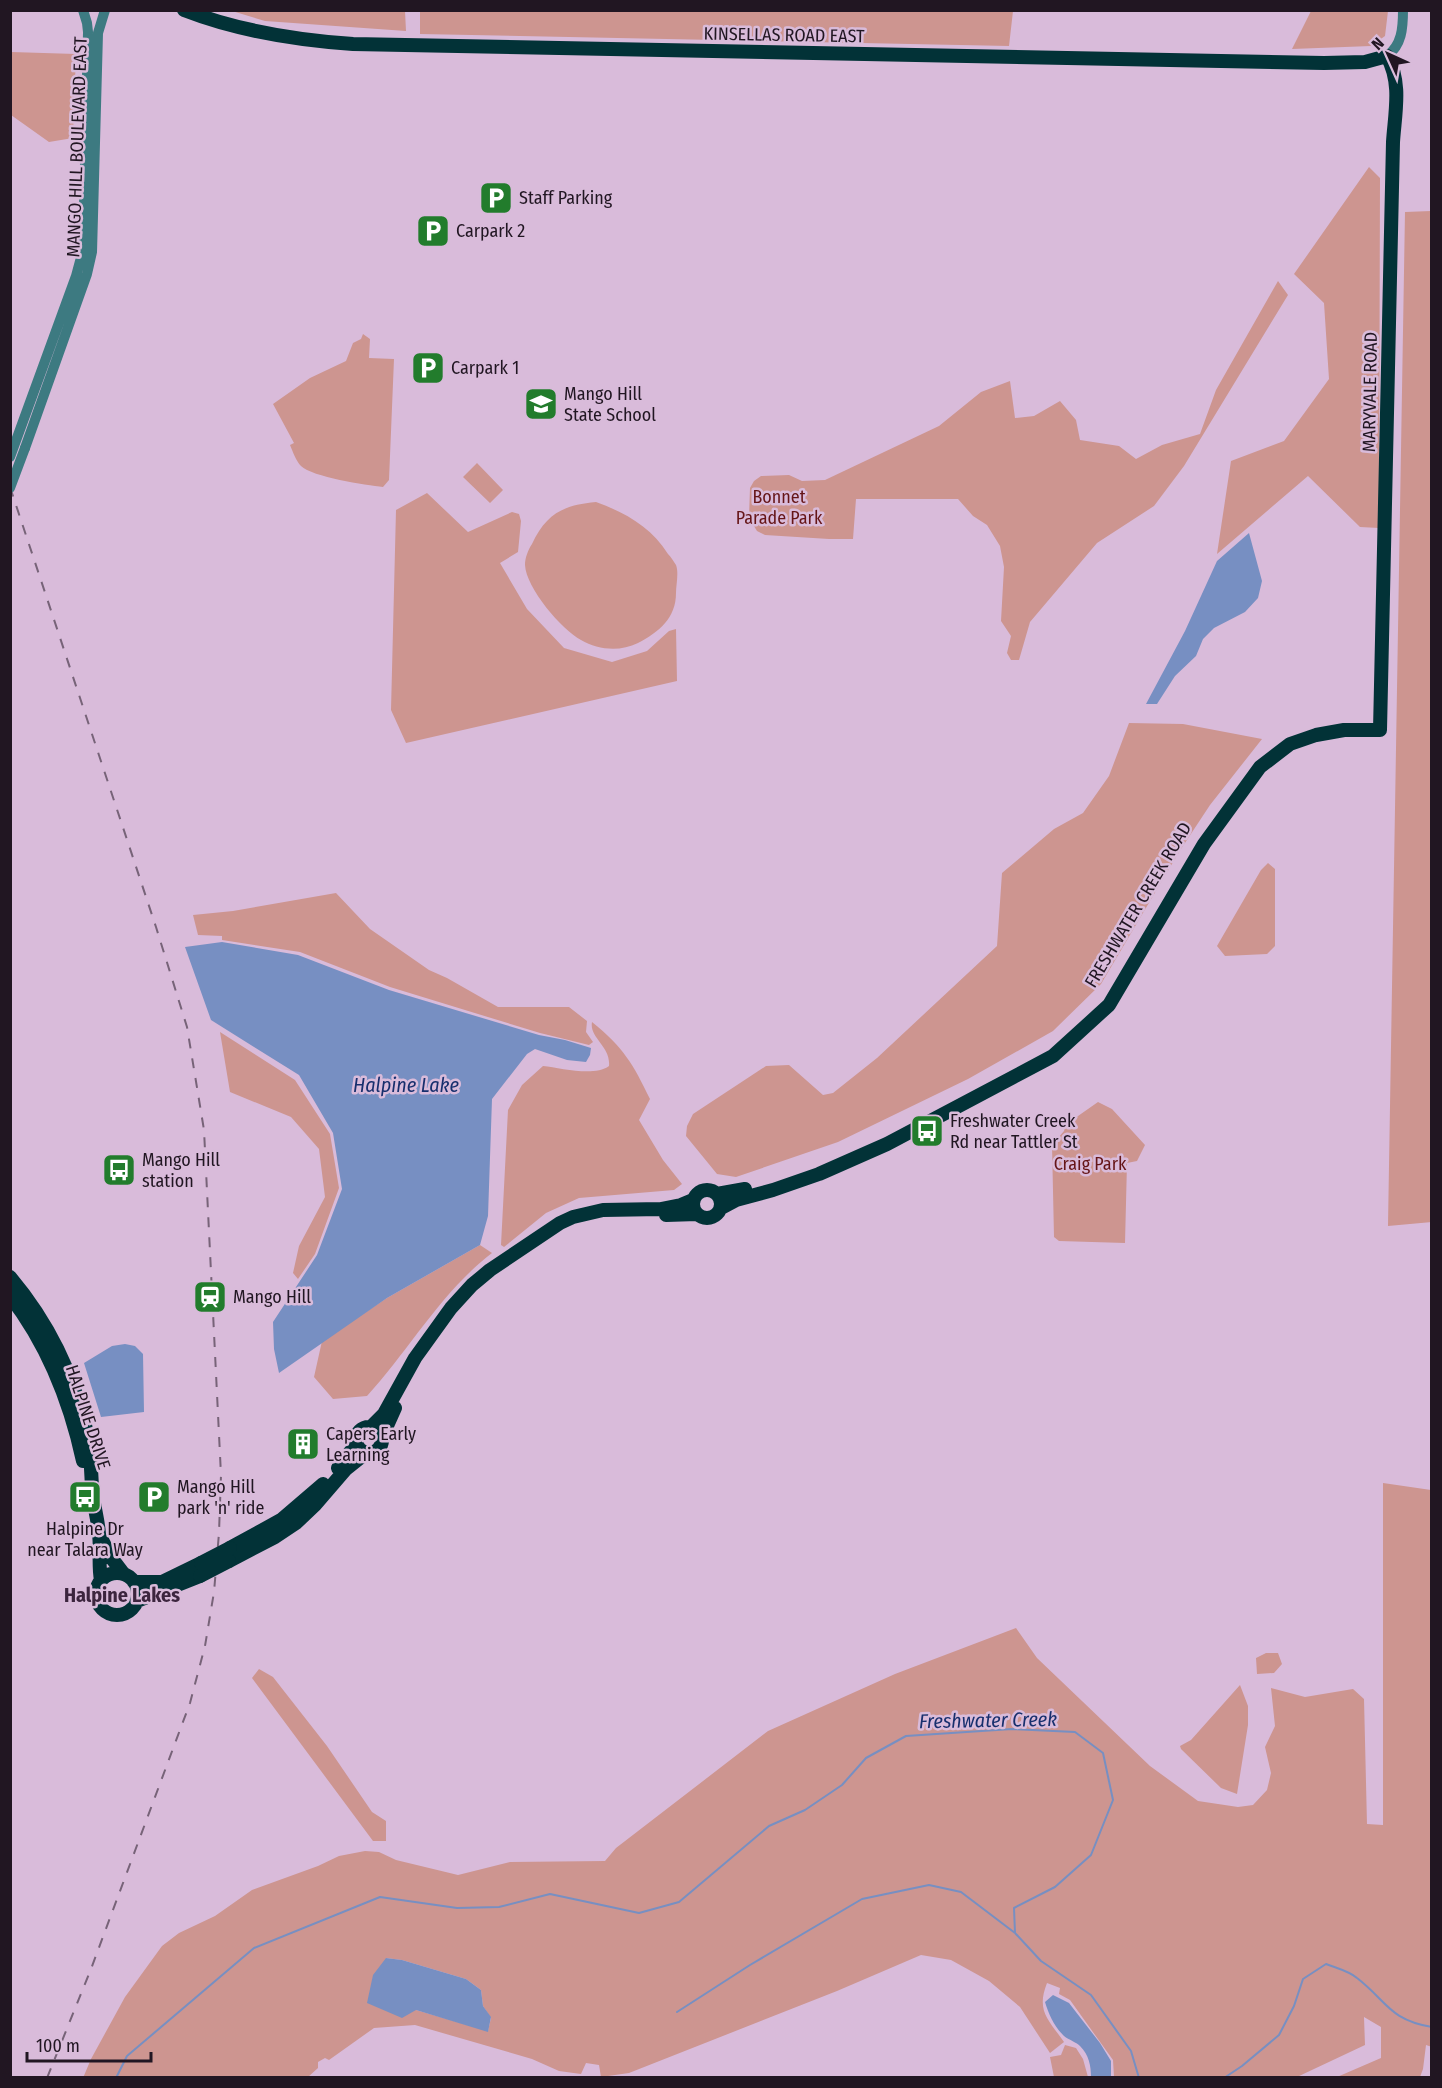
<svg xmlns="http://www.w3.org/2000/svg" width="1442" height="2088" font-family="'Fira Sans Condensed',sans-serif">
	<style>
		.green { fill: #cd9590; fill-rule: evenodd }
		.water { fill: #778fc2 }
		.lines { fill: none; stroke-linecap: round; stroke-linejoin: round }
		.stream { stroke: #778fc2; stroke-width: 2 }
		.minor { stroke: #3d7a81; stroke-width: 10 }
		.major { stroke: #023237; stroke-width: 14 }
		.rail { stroke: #776378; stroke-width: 2; stroke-dasharray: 10 10; stroke-linecap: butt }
		.minor-bridge { stroke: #3d7a81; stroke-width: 10 }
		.major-bridge { stroke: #023237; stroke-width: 14 }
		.labels { text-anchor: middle; stroke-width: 5; stroke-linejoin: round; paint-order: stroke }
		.street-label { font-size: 18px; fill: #211622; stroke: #d9bbda }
		.poi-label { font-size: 18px; fill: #211622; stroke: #d9bbda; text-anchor: start }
		.park-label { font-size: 18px; fill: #651517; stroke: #d9bbda }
		.water-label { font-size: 20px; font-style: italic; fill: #172f6d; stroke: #d9bbda }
		.neighbourhood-label { font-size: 20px; font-weight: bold; fill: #3c253e; stroke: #d9bbda }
	</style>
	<rect width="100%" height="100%" fill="#d9bbda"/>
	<path class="green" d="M232,11H405L406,31L265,21Z
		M420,11L1013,10V11L1009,46L420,34Z
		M1311,11H1388L1385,36L1371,46L1292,49Z
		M11,52L76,54L73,138L49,142L11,115Z
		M1369,167L1380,178L1379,528L1360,527L1308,476L1217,554L1231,461L1284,441L1329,379L1324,303L1294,274Z
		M1431,211L1432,1222L1388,1226L1405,212Z
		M1278,281L1288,295L1184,466L1154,506L1097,543L1030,622L1019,660H1011L1007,653L1011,636L1001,621L1004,567L1000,546L987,525L973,516L958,499H856L853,539H829L765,535L757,531L749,518L750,488L754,481L761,476L789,475L802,481L825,480L939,426L981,392L1010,381L1015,418L1034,416L1060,401L1076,420L1080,440L1119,446L1136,459L1162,445L1200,434L1216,390Z
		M363,334L370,339L369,358L394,359L389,480L383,487C366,485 312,477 301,466C296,461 293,452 290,445L294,443L273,404L310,378L346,361L353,343L361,339Z
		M477,463L503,490L490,503L463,477Z
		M427,493L468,532L512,512L519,514L521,521L518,552L500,563L527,609L564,648L612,662L647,651L669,631L676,629L677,681L406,743L391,710L396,510Z
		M596,502C626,513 651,527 668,554C671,557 674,562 676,565C679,573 676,585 676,593C676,618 659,632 638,643C620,652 598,650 581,640C562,630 526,588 525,565C525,558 528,550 532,544C546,514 563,505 596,502Z
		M1129,723L1183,724L1262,739L1210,805L1179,852L1101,984L1053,1031L968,1079L838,1142L736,1177L717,1174L686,1136L687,1126L693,1114L766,1066L789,1065L823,1095L833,1093L877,1058L997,946L1002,873L1054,829L1083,813L1109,776Z
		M1268,863L1275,869V946L1267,954L1225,956L1217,946L1261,870Z
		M336,893L370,929L429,970L447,978L498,1007H569L587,1021L586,1032L593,1042L589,1045L540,1033L390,987L300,952L222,940V936L198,935L193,915L233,911Z
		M592,1022C624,1048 633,1064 650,1099L639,1120L663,1160L682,1184L674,1190L579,1198L546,1213L504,1247L501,1245L508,1110L522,1085L543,1066C561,1068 594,1077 609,1066C611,1046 589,1038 592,1022Z
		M220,1032L295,1080L330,1134L339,1188L315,1254L298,1279L293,1273L299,1246L325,1197L319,1149L291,1117L230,1092Z
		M1098,1102L1112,1109L1145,1145L1137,1161L1127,1163L1125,1243L1059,1241L1054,1237L1052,1145L1064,1131L1067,1120L1078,1116Z
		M480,1245L492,1253C441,1292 410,1349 367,1396L333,1399L314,1377L322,1341L387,1298Z
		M1383,1483L1431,1490L1432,2047L1426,2045L1423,2069L1420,2077H1337L1381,2058V2027L1364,2017L1365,2045L1297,2077H1114L1113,2060L1070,2000L1059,1994L1060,1988L1047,1983C1036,2011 1048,2019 1064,2042L1050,2053L1020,2007L989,1981L951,1960L921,1955L837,1991L629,2073L601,2077L599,2065L586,2063L581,2074L559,2071L532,2059L415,2025L374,2028L329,2060L325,2058L318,2062V2068L308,2077L83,2078L91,2059L125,1997L162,1946L179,1933L215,1916L252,1890L318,1866L339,1856L365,1851L379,1852L396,1860L458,1875L510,1862L605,1861L616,1848L768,1731L895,1674L1016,1628L1037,1658L1150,1766L1198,1801L1238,1807L1253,1805L1267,1790L1271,1773L1265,1747L1275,1726L1271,1688L1305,1697L1353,1689L1364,1699L1367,1824L1383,1825ZM386,1958L402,1960L466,1979L481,1990L483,2006L491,2018L488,2031L416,2010Z
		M1266,1653H1278L1282,1664L1274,1673L1257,1674L1256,1658Z
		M259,1669L273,1677L327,1746L372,1812L386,1821V1841H373L252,1678Z
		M1240,1685L1248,1706V1725L1237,1794L1221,1788L1181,1749L1180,1746L1191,1740Z
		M1065,2045L1076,2048L1083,2059L1088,2077H1054L1050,2057L1061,2055Z"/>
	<path class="water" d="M1249,533L1262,581L1258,598L1245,612L1214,628L1203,639L1196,656L1175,676L1157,704H1146L1185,631L1217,561Z
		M222,942L298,955L389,990L539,1035L565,1040L591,1048L590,1055L586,1062L567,1060L535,1049L527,1054L492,1099L488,1216L480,1245L387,1298L279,1373L274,1349L273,1322L317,1255L342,1189L333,1133L299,1075L211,1020L185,947Z
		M125,1344L135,1346L143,1354L144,1412L101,1417L84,1363L112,1346Z
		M386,1958L402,1960L466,1979L481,1990L483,2006L491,2017L488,2032L416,2010L402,2018L367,2003L373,1975Z
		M1053,1995L1069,2003L1100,2043L1111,2061V2077H1091C1091,2066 1089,2055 1080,2046C1076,2042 1069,2040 1064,2036C1054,2026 1049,2015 1045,2002Z"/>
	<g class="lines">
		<path class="stream" d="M677,2012L750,1965L862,1899L929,1885L961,1892L1015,1933L1041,1961L1091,1995L1131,2051L1139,2078
			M116,2078L127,2056L254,1948L380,1897L457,1908L499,1907L550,1894L639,1913L679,1902L769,1826L805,1810L842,1785L866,1758L906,1736L1012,1729L1075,1732L1103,1753L1113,1800L1091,1855L1055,1887L1014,1908L1015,1933
			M1224,2078L1242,2066L1279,2035L1294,2006L1303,1979L1326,1964C1336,1968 1349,1971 1357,1978C1387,2001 1389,2020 1432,2027"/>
		<path class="minor" d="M1387,56C1402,45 1403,28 1403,10
			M25,448L87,274L92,252L98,33L105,10
			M10,457L76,276L83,250L88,32L87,23L83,10"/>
		<path class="major" d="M184,10C238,31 295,40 353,44L1324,63L1365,62L1387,56C1402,83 1395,112 1393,142L1380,730H1344L1316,735L1290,744L1260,767L1204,844L1109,1005L1053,1056L887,1144L819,1174L773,1190L736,1200L721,1208
			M693 1204a14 14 0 1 1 28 0a14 14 0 1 1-28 0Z
			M717,1194L745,1189
			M666,1215L697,1214
			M10,1277C48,1322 74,1376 87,1433C91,1452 91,1470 92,1488C93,1504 98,1519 99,1534C101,1549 98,1565 101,1580
			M10,1296C48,1345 70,1401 83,1461
			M356 1440a13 13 0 1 1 26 0a13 13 0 1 1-26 0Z
			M371,1427L384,1414L415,1358L451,1308L472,1285L490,1270L560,1223L573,1217L603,1210L661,1209L681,1205L693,1200
			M382,1437L395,1408
			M338,1468L357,1443
			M102,1540L110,1556L123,1573
			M230,1548L281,1520L323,1484
			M229,1561L275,1537L296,1523L315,1505L346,1469L366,1453
			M96 1594a21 21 0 1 1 42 0a21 21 0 1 1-42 0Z
			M134,1582H162L201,1563
			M137,1601L200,1576"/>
		<path class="rail" d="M10,487L156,927L187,1027L204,1130L221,1475L219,1533L214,1592L205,1646L190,1703L91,1969L47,2078"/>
		<path class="minor-bridge" d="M10,488L25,448"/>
		<path class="major-bridge" d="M201,1563L230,1548
			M200,1576L229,1561"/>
	</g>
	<defs>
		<symbol id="parking-square" viewBox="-11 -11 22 22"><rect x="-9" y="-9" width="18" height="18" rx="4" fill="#227c2c" stroke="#d9bbda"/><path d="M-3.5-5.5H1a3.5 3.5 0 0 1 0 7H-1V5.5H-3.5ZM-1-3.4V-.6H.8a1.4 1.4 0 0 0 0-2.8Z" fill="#fff"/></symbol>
		<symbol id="school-square" viewBox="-11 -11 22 22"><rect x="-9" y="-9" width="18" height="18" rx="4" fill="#227c2c" stroke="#d9bbda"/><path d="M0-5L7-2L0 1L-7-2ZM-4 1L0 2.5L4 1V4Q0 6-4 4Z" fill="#fff"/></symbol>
		<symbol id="bus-square" viewBox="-11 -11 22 22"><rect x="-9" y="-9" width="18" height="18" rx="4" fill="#227c2c" stroke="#d9bbda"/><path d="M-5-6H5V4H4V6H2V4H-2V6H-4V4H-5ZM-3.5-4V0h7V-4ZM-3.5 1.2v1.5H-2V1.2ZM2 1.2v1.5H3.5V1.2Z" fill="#fff"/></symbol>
		<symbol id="station-square" viewBox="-11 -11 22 22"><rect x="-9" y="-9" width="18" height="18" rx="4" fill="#227c2c" stroke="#d9bbda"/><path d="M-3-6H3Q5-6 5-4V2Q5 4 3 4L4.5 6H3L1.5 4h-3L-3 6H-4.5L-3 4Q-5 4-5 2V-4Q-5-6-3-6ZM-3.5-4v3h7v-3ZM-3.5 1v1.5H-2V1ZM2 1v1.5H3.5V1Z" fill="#fff"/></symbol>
		<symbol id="building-square" viewBox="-11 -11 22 22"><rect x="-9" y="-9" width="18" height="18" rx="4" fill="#227c2c" stroke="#d9bbda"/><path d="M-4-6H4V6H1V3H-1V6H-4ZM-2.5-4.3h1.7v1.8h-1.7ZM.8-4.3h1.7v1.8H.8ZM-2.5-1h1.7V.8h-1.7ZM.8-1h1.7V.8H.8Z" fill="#fff"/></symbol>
	</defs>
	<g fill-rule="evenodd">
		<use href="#parking-square" x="477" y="179" width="38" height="38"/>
		<use href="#parking-square" x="414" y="212" width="38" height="38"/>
		<use href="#parking-square" x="409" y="349" width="38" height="38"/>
		<use href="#school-square" x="522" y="385" width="38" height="38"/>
		<use href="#bus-square" x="908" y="1112" width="38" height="38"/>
		<use href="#bus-square" x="100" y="1151" width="38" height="38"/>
		<use href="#station-square" x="191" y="1278" width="38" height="38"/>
		<use href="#building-square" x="284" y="1425" width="38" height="38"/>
		<use href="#bus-square" x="66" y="1478" width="38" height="38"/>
		<use href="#parking-square" x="135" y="1478" width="38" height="38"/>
	</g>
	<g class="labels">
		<g class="street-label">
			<text transform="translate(784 35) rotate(1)" y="6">KINSELLAS ROAD EAST</text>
			<text transform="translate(77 147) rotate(-88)" y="6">MANGO HILL BOULEVARD EAST</text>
			<text transform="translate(1370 392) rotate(-89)" y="6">MARYVALE ROAD</text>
			<text transform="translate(1138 905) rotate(-59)" y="6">FRESHWATER CREEK ROAD</text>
			<text transform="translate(88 1417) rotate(72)" y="6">HALPINE DRIVE</text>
		</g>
		<g class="poi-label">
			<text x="519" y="204">Staff Parking</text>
			<text x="456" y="237">Carpark 2</text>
			<text x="451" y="374">Carpark 1</text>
			<text x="564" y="400">Mango Hill<tspan x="564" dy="21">State School</tspan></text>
			<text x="950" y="1127">Freshwater Creek<tspan x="950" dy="21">Rd near Tattler St</tspan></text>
			<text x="142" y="1166">Mango Hill<tspan x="142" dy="21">station</tspan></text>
			<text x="233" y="1303">Mango Hill</text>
			<text x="326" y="1440">Capers Early<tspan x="326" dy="21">Learning</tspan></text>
			<text x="177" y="1493">Mango Hill<tspan x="177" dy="21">park 'n' ride</tspan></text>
			<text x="85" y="1535" text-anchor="middle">Halpine Dr<tspan x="85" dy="21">near Talara Way</tspan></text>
		</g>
		<g class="park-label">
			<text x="779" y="503">Bonnet<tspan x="779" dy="21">Parade Park</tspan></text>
			<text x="1090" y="1170">Craig Park</text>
		</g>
		<g class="water-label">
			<text x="406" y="1092">Halpine Lake</text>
			<text transform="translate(988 1720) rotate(-1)" y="7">Freshwater Creek</text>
		</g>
		<g class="neighbourhood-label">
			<text x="122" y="1602">Halpine Lakes</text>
		</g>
	</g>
	<rect width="1442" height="2088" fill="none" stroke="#211622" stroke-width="24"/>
	<g transform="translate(1388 54) rotate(315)" stroke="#d9bbda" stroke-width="4.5" paint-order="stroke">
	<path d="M0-4.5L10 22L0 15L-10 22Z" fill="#211622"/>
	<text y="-9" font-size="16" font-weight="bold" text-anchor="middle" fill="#211622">N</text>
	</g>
	<path d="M27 2052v9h124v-9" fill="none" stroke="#211622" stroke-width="3"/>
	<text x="36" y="2052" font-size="18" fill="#211622" stroke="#d9bbda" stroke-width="4.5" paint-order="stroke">100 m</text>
</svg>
